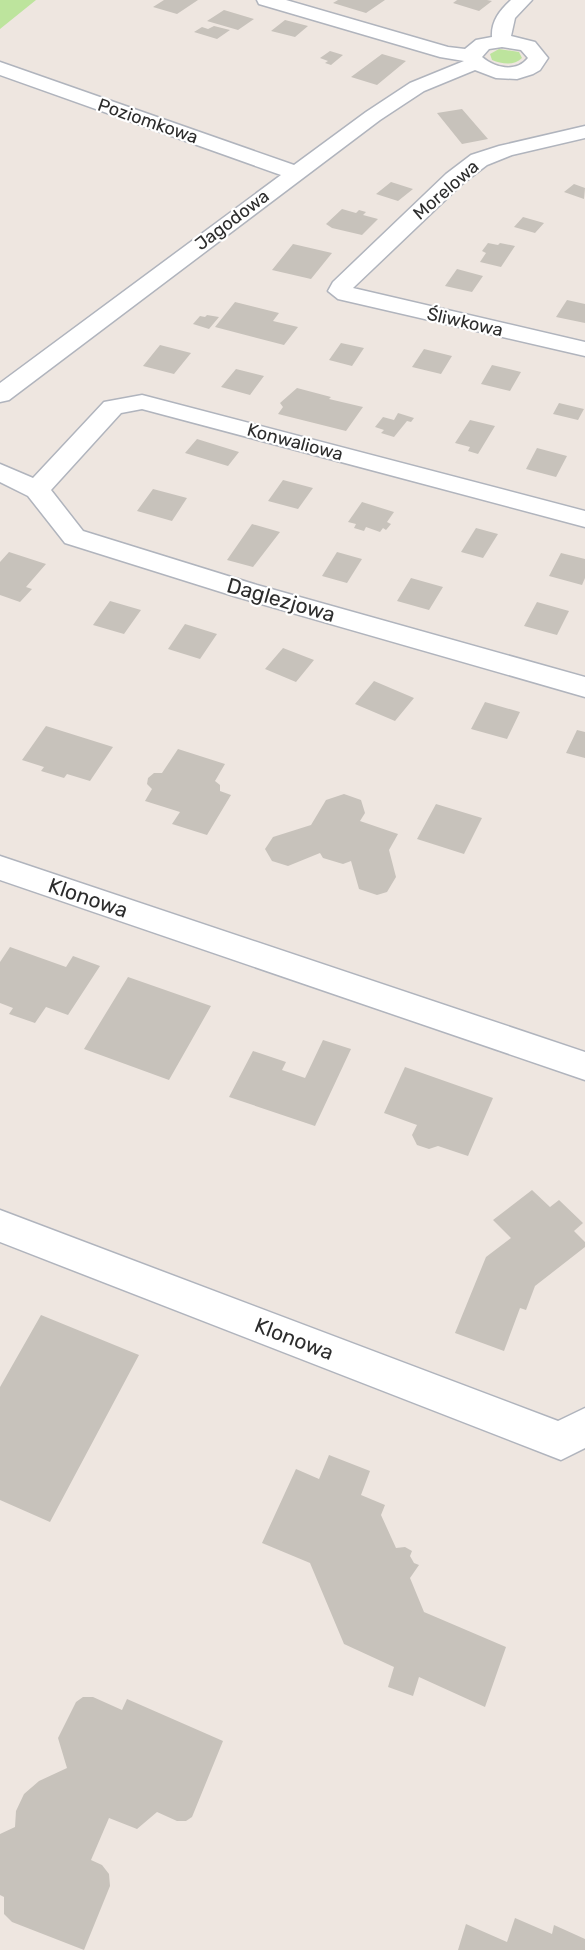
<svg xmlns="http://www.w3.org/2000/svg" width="585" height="1950" font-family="Rubik,sans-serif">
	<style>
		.green { fill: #bde49d }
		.building { fill: #c7c2bb }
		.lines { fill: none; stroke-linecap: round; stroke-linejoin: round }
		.street-casing { stroke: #b0b4bd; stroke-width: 3 }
		.street { fill: #fff; fill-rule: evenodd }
		.labels { text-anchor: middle; stroke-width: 4.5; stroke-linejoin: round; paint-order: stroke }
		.far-street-label { font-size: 18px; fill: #2d2d2d; stroke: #fff }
		.street-label { font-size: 21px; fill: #2d2d2d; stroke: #fff }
	</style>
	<rect width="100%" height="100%" fill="#eee6e0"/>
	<path class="green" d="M0,0H36L0,29Z
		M499,49L519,52L522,58C514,66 502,64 492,60L490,54Z"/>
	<path class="building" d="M164,0H198L177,14L153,7Z
		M338,0H385L366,13L333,3Z
		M457,0H487L492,1L479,11L453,3Z
		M224,10L254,19L238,30L207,21Z
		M285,20L308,26L295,37L271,31Z
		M214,26L230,30L217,39L194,32L202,27L208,29Z
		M330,51L343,55L331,65L325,63L328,61L320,58Z
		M382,54L406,61L377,85L351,77Z
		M462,109L488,139L462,144L437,113Z
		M391,182L413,189L398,201L376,194Z
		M574,184L585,188L584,199L564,192Z
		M342,209L356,213L359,210L366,212L363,215L378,219L362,235L332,228L326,224Z
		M523,217L544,223L535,233L514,227Z
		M488,243L498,245L500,243L515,246L501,267L480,262L486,253L482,251Z
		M293,244L332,253L311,279L272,270Z
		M457,269L483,276L472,292L445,286Z
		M567,300L585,304V323L556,317Z
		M235,302L279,313L273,321L298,327L284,345L215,327Z
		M207,315L219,317L209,329L193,324L200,316L205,317Z
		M341,343L364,348L352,366L329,360Z
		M160,345L191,353L174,374L143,366Z
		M424,349L452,356L441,374L412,367Z
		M492,365L521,372L510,391L481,384Z
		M236,369L264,376L250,395L221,387Z
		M297,388L331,397L329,399L363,407L346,431L278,414L283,407L280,403Z
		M559,403L584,409L578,420L553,414Z
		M398,413L414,418L411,422L407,421L394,437L381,433L384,430L375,427L383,417L394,420Z
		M470,420L495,426L478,454L468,451L470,447L455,443Z
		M197,439L239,452L228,466L185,453Z
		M537,448L567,456L556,477L526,469Z
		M283,480L313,488L298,509L268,501Z
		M153,489L187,498L172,521L137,511Z
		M362,502L394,512L387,522L391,524L386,530L383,528L380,532L366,527L364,531L354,528L356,524L348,522Z
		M252,524L280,532L253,567L227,560Z
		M476,528L498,534L483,558L461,552Z
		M9,552L46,564L26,587L32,589L20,602L0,595V562Z
		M337,552L362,559L347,583L322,576Z
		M561,553L585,559V578L582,585L549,576Z
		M411,578L443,587L429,610L397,601Z
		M110,601L141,610L124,634L93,625Z
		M537,602L569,611L557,635L524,626Z
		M185,624L217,634L200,659L168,649Z
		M283,648L314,660L296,682L265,669Z
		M374,681L414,698L395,721L355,704Z
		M485,702L520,712L507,739L471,729Z
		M46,726L113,747L90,781L67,774L64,778L41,771L44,767L22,760Z
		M577,730L585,732V758L566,753Z
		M178,749L225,764L215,781L220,785V791L231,795L207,835L172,824L180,812L145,801L152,789L147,784L148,778L154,773H162Z
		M344,794L361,800L365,813L360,821L398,834L389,850L396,877L387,892L377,895L359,889L351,861L343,864L323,858L320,853L288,866L272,861L265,849L273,837L311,825L326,800Z
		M436,804L482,818L464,854L417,839Z
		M10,947L66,967L73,956L100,966L68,1015L46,1007L35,1023L9,1014L13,1008L0,1003V962Z
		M128,977L211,1006L169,1080L84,1049Z
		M323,1040L351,1049L315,1126L229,1097L253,1051L286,1062L282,1070L305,1078Z
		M405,1067L493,1098L468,1156L438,1146L429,1149L417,1145L412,1135L417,1125L384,1113Z
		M532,1190L550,1207L559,1200L583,1223L574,1231L585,1242V1247L535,1286L526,1310L520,1308L504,1351L455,1333L486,1257L511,1238L493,1220Z
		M41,1315L139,1355L50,1522L0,1500V1387Z
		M329,1455L370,1471L361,1495L385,1505L381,1515L396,1548L405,1547L412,1551L410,1556L414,1563L419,1565L410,1578L424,1612L506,1647L485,1707L419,1677L413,1696L388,1687L394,1667L344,1644L310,1563L262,1543L296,1469L319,1479Z
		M83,1697H93L122,1710L127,1699L223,1741L192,1817L186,1821H177L157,1812L137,1829L109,1818L91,1860L102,1865L109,1874L110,1886L84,1950L12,1922L4,1914V1897L0,1895V1834L15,1827L16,1811L24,1794L39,1781L67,1768L58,1738L76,1702Z
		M515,1918L552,1934L554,1925L585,1939V1950H458L466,1924L507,1942Z"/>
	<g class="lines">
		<defs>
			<path id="street" d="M257,0H286L448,47L465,49L476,40L492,37C491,21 500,10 511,0H532L515,18L511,36L535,42L548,58L540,70L533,74L517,79L496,78L475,70L424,91L380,120L9,400L0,402V383L281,175L0,75V62L294,165L366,112L410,83L464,61L440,57L259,4ZM502,47L521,50L528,58C516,73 495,68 482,57L489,49Z
				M585,126V138L512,155L487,165L462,184L353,288L585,342V356L338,299L328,291L333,282L446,174L471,155L499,146Z
				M142,395L585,511V527L142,409L121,413L51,490L83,531L257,585L585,677V697L237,597L65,543L28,496L0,482V464L33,478L104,402Z
				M0,856L585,1052V1080L0,880Z
				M0,1210L558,1421L585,1408V1448L561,1460L0,1242Z"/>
		</defs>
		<use href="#street" class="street-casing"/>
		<use href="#street" class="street"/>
	</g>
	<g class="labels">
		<g class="far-street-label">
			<text transform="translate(148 121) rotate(19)" y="6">Poziomkowa</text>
			<text transform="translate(446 190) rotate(-41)" y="6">Morelowa</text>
			<text transform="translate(232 220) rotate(-37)" y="6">Jagodowa</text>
			<text transform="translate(465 322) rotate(13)" y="6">Śliwkowa</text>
			<text transform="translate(295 442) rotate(15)" y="6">Konwaliowa</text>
		</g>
		<g class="street-label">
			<text transform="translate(281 600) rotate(16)" y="7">Daglezjowa</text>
			<text transform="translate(88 898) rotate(19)" y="7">Klonowa</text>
			<text transform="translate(294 1339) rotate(21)" y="7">Klonowa</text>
		</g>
	</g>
</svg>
